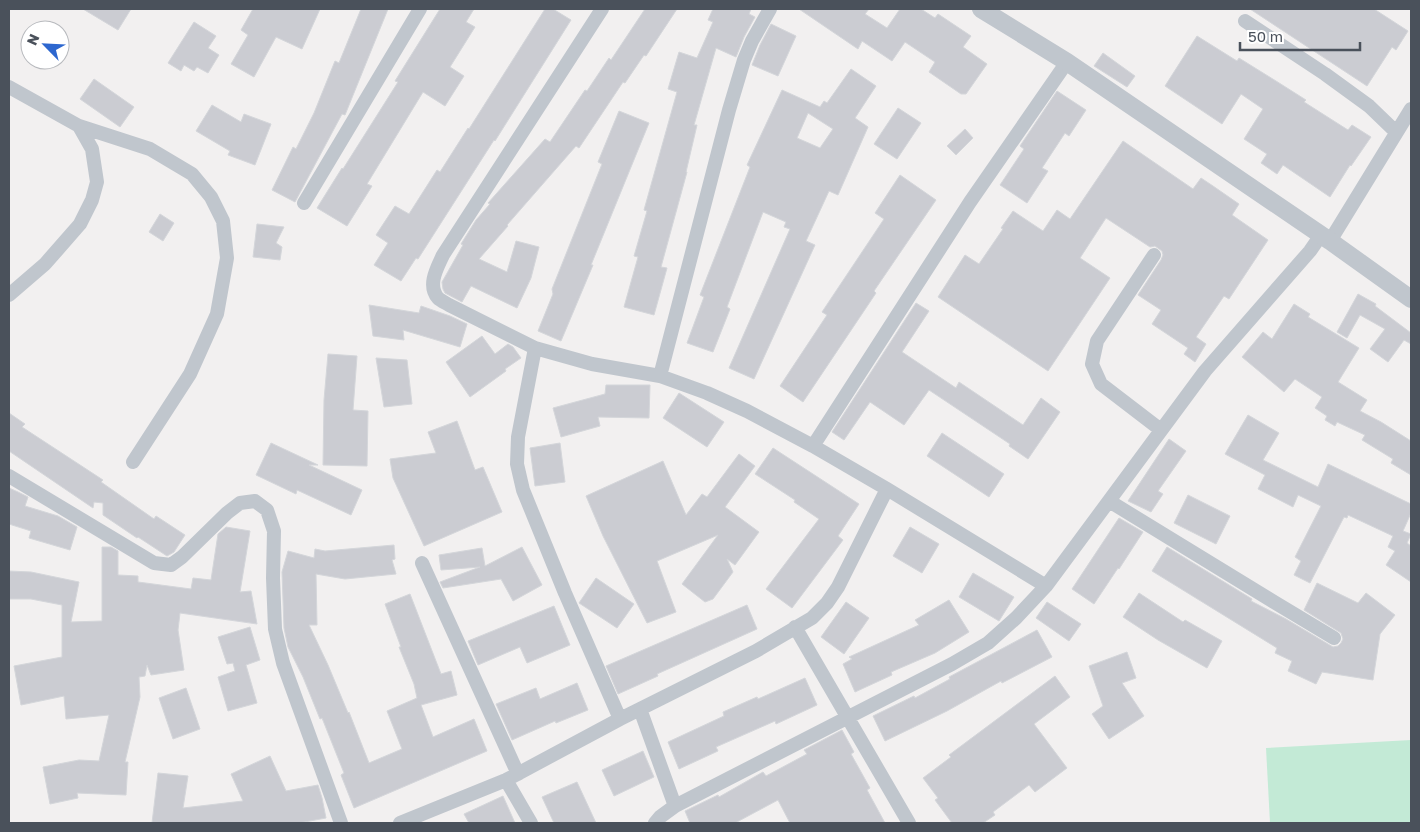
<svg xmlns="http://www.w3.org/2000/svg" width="1420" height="832" font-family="'Golos Text',sans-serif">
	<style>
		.green { fill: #c3ead6 }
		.building { fill: #cbccd2; stroke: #d4d6da; fill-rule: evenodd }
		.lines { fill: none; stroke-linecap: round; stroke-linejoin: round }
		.minor { stroke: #c0c6cd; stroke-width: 14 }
		.tertiary { stroke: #c0c6cd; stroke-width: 18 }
	</style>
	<rect width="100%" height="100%" fill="#f2f0f0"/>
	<path class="green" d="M1411,740V823H1270L1266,748Z"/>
	<path class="building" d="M83,9H131L118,30Z
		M253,9H320L302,49L276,37L254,77L231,64L248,35L241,30Z
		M361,9H388L345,115L342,114L295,202L272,190L293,147L296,149L314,113L335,61L339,63Z
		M440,9H474L466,22L475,27L450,67L464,76L445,106L423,92L367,184L372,186L347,226L317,208L342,168L343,169L398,82L395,81Z
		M545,9H553L571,20L495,141L494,140L418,259L416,258L401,281L374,265L388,243L376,235L395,206L409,214L437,170L440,172L468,128L469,129Z
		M645,9H677L646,56L644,55L625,83L623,82L579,148L576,146L507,225L508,226L479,259L507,272L516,241L539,247L531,278L517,308L471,286L462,302L445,293L443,289L442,282L463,245L461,244L476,220L490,204L488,203L545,139L550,142L585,90L587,91L609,58L611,60Z
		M713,9H751L749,14L755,17L744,37L736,57L716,48L694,125H697L686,172H687L661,267L667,268L654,315L624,307L638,257L634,256L647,211L644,210L677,92L668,89L679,52L697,58L713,22L708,20Z
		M799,9H869L865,14L887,28L900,9H921L935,18L938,14L971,36L963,47L987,64L966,94H961L929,72L935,62L905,42L892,61L862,41L858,49Z
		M1250,9H1374L1408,31L1396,50L1392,47L1367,86Z
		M194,22L216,36L208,48L219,55L208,73L197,67L194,71L184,65L181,71L168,63Z
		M771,24L796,36L778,76L752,65L760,45Z
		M1197,36L1237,61L1239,58L1276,81L1306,100L1304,102L1348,130L1352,125L1371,137L1351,166L1350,165L1330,197L1283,165L1277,174L1261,163L1267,154L1244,139L1263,109L1241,94L1222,124L1165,86Z
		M1103,53L1135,76L1127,87L1094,66Z
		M851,69L876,86L855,118L868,127L838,195L829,191L806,241L815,245L754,379L729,368L790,229L784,227L786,222L763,212L727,307L730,309L713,352L687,343L704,297L700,295L750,167L747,165L782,90L820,107L824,101L827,103ZM808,113L833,129L820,148L797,138Z
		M94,79L134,107L120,127L80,99Z
		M1057,91L1086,110L1069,136L1065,133L1042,168L1048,171L1027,203L1000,185L1024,149L1020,146Z
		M212,105L241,122L244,114L271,124L255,165L228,155L230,151L196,131Z
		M898,108L921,123L897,159L874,144Z
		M619,111L649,123L591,265H593L561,341L538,331L553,294L552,289L602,164L598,162Z
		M965,129L973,138L956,155L947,146Z
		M1123,141L1193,189L1201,178L1213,186L1239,204L1232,215L1268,240L1229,299L1224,296L1196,337L1206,344L1195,362L1184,354L1188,348L1152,324L1161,310L1138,295L1161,260L1163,255L1162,251L1155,246L1150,247L1106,218L1080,258L1110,278L1048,371L938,297L965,255L979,264L1003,229L1001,228L1013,211L1043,231L1057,210L1070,219Z
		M900,175L936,200L874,291L876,293L803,402L780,386L827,315L822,312L884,219L875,213Z
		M160,214L174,223L163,241L149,232Z
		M257,224L284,227L276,243L282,247L280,260L253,257Z
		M1358,294L1376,304L1375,306L1411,333V344L1404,340L1388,362L1370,349L1385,329L1360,315L1347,338L1337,332Z
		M916,303L929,311L902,352L956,388L959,382L1023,425L1041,398L1060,412L1028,459L1009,446L1010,444L929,390L904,425L870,402L844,440L832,432Z
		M1294,304L1310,314L1308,317L1359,348L1338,382L1367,400L1360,411L1381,422L1411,441V475L1391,463L1393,459L1362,440L1365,435L1337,422L1335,426L1325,420L1327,416L1315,408L1322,397L1295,379L1284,392L1242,357L1263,332L1272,339Z
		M369,305L419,313L421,306L450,316L467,324L460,347L403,330L404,340L373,336Z
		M482,336L495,354L508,344L513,347L521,358L505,369L506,371L470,397L446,362Z
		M328,354L357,356L353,410L368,411L367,466L323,465L324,400Z
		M376,358L407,360L412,404L384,407Z
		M606,385H650L649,418L598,417L600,426L561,437L553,408L605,394Z
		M679,393L724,422L707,447L663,418Z
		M9,413L25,424L22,427L103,480L101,482L154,519L156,516L185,535L174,552L167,556L138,537L137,538L103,515V503L94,502L93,508L9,451Z
		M1248,415L1279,433L1263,460L1318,487L1328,464L1411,504V513L1403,531L1411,534L1407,543L1411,546V582L1386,565L1395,551L1388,547L1393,536L1348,515L1347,518L1344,517L1310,583L1294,575L1301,561L1295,557L1321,506L1298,495L1293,507L1258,489L1265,475L1225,454Z
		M457,421L475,470L483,467L502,512L424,546L393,478L390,459L436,453L428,432Z
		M942,433L1004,474L989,497L927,456Z
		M1169,439L1186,451L1158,491L1163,494L1151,512L1128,501Z
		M271,443L318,465H309L362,490L351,515L297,490L296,494L256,475Z
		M560,443L565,482L535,486L530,448Z
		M773,448L859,504L838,536L843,540L792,608L766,589L819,519L794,502L795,500L755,474Z
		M739,454L755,466L725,507L759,532L735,565L727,559L733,572L713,599L705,602L682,584L718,535L657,561L676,612L647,623L603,536L586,496L663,461L686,515L702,494L707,497Z
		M9,488L18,492L28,497L25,506L58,516L77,527L70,550L29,538L31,531L9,524Z
		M1188,495L1230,516L1216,544L1174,523Z
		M1119,518L1143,532L1119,569L1118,568L1094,604L1072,589Z
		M226,527L250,531L240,592L251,591L257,624L180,613L178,630L184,670L151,675L147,665L145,676L139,677L140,697L125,762H128L126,795L77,793L78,798L50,804L43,767L79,760L99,761L109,715L66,719L64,696L21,705L14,666L62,657V605L31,599H9V571L31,572L79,582L71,622L102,621V547H111L118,551V575L138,576V582L191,589L193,578L211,580L218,534Z
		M910,527L939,544L922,573L893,556Z
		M394,545L395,559L392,560L396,574L345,579L316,574L317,625H309L328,665L348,713L349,712L369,763L402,749L387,711L417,698L414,684L399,647H401L385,604L410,594L441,674L451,671L457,695L421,705L433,737L474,719L487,751L354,808L341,775L344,773L322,718L320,719L303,677L288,647L284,628L282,572L288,551L314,558L315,549L325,551Z
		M522,547L542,585L513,601L501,579L443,588L440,582L480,567L441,570L439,555L482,548L485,566Z
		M1167,547L1252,599L1251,601L1286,619L1333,647L1338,646L1341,643L1343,639L1341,633L1304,610L1317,583L1358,603L1366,593L1395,615L1380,634L1373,680L1322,672L1316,684L1288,671L1292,661L1275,653L1277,648L1152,571Z
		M973,573L1014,597L999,621L959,597Z
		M596,578L634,604L617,628L579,603Z
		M1139,593L1183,622L1185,620L1222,641L1207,668L1158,640L1123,617Z
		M949,600L969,632L935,653L891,672L892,675L855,692L843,664L852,659L849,657L919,625L915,620Z
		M846,602L869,618L844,654L821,637Z
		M1047,602L1081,624L1069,641L1036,618Z
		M747,605L757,629L657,674L658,676L618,694L606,666Z
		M554,606L570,645L527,663L520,647L478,665L468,641Z
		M250,627L260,660L246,665L257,703L228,711L218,677L235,671L233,663L227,664L218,637Z
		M1037,630L1052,657L1002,683L1001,681L947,711L885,741L873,716L914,696L915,698L950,679L949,677Z
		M1127,652L1136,678L1122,683L1144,716L1109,739L1092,714L1103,706L1089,666Z
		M1055,676L1070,697L1034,724L1067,768L1035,792L1029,785L993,812L995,815L983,823H952L935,800L938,798L923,778L951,757L949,755Z
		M805,678L817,705L776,724L775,721L716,747L718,751L679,769L668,742L724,716L723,712L757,697L758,699Z
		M577,683L588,710L556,723L555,721L512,740L496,704L536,688L540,699Z
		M186,688L200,729L173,739L159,698Z
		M842,730L854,752L851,754L870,788L867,790L885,823H790L778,800L735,823H690L685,811L718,795L719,797L763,772L766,776L807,754L804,750Z
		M643,751L654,777L614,796L602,770Z
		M270,756L286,791L318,785L322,798L326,818L299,823H152L158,773L188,776L183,808L243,801L231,774Z
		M577,782L596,823H554L542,797Z
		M503,796L515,823H469L464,814Z"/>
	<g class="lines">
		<path class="minor" d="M602,9L443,255C437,268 427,285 438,298C441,301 446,303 449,305L535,348L592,364L660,376L707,393L747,411L813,446L887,489L1046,586
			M1245,21L1325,74L1369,106L1396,132
			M9,87L79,126L92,149L97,182L92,200L80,224L45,264L9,295
			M79,126L150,149L192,174L211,197L223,221L227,258L217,314L190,374L133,462
			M304,203L420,9
			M1330,241L1411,109
			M1154,255L1097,341L1092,364L1101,384L1161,430
			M535,348L518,437L517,464L523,490L565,593L620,719
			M660,376L729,110L744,60L752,41L770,9
			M813,446L970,202L1067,62
			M9,476L154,563L171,565L182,557L227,513L240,503L255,501L267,510L274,531L273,578L275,629L283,663L341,823
			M1109,501L1274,602L1334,638
			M422,563L518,774
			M795,627L909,823
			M640,709L675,806
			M506,780L531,823
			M400,823L506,780L620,719L756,651L812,618L827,603L838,587L887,489
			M655,823L660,817L675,806L952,664L988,643L1016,618L1046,586L1205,371L1310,251L1321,235"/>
		<path class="tertiary" d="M981,9L1067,62L1330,241L1411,299"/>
	</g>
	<rect width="1420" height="832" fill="none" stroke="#4a515b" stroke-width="20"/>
	<g transform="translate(45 45) rotate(294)"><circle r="24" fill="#ffffff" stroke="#b7b9bd"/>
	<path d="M0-4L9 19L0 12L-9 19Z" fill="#2d67cf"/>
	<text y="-8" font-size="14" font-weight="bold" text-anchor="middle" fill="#4a515b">N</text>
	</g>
	<path d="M1240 42v8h120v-8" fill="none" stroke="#4a515b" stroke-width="2.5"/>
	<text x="1248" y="42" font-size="15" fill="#4a515b" stroke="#ffffff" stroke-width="4" paint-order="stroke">50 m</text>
</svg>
